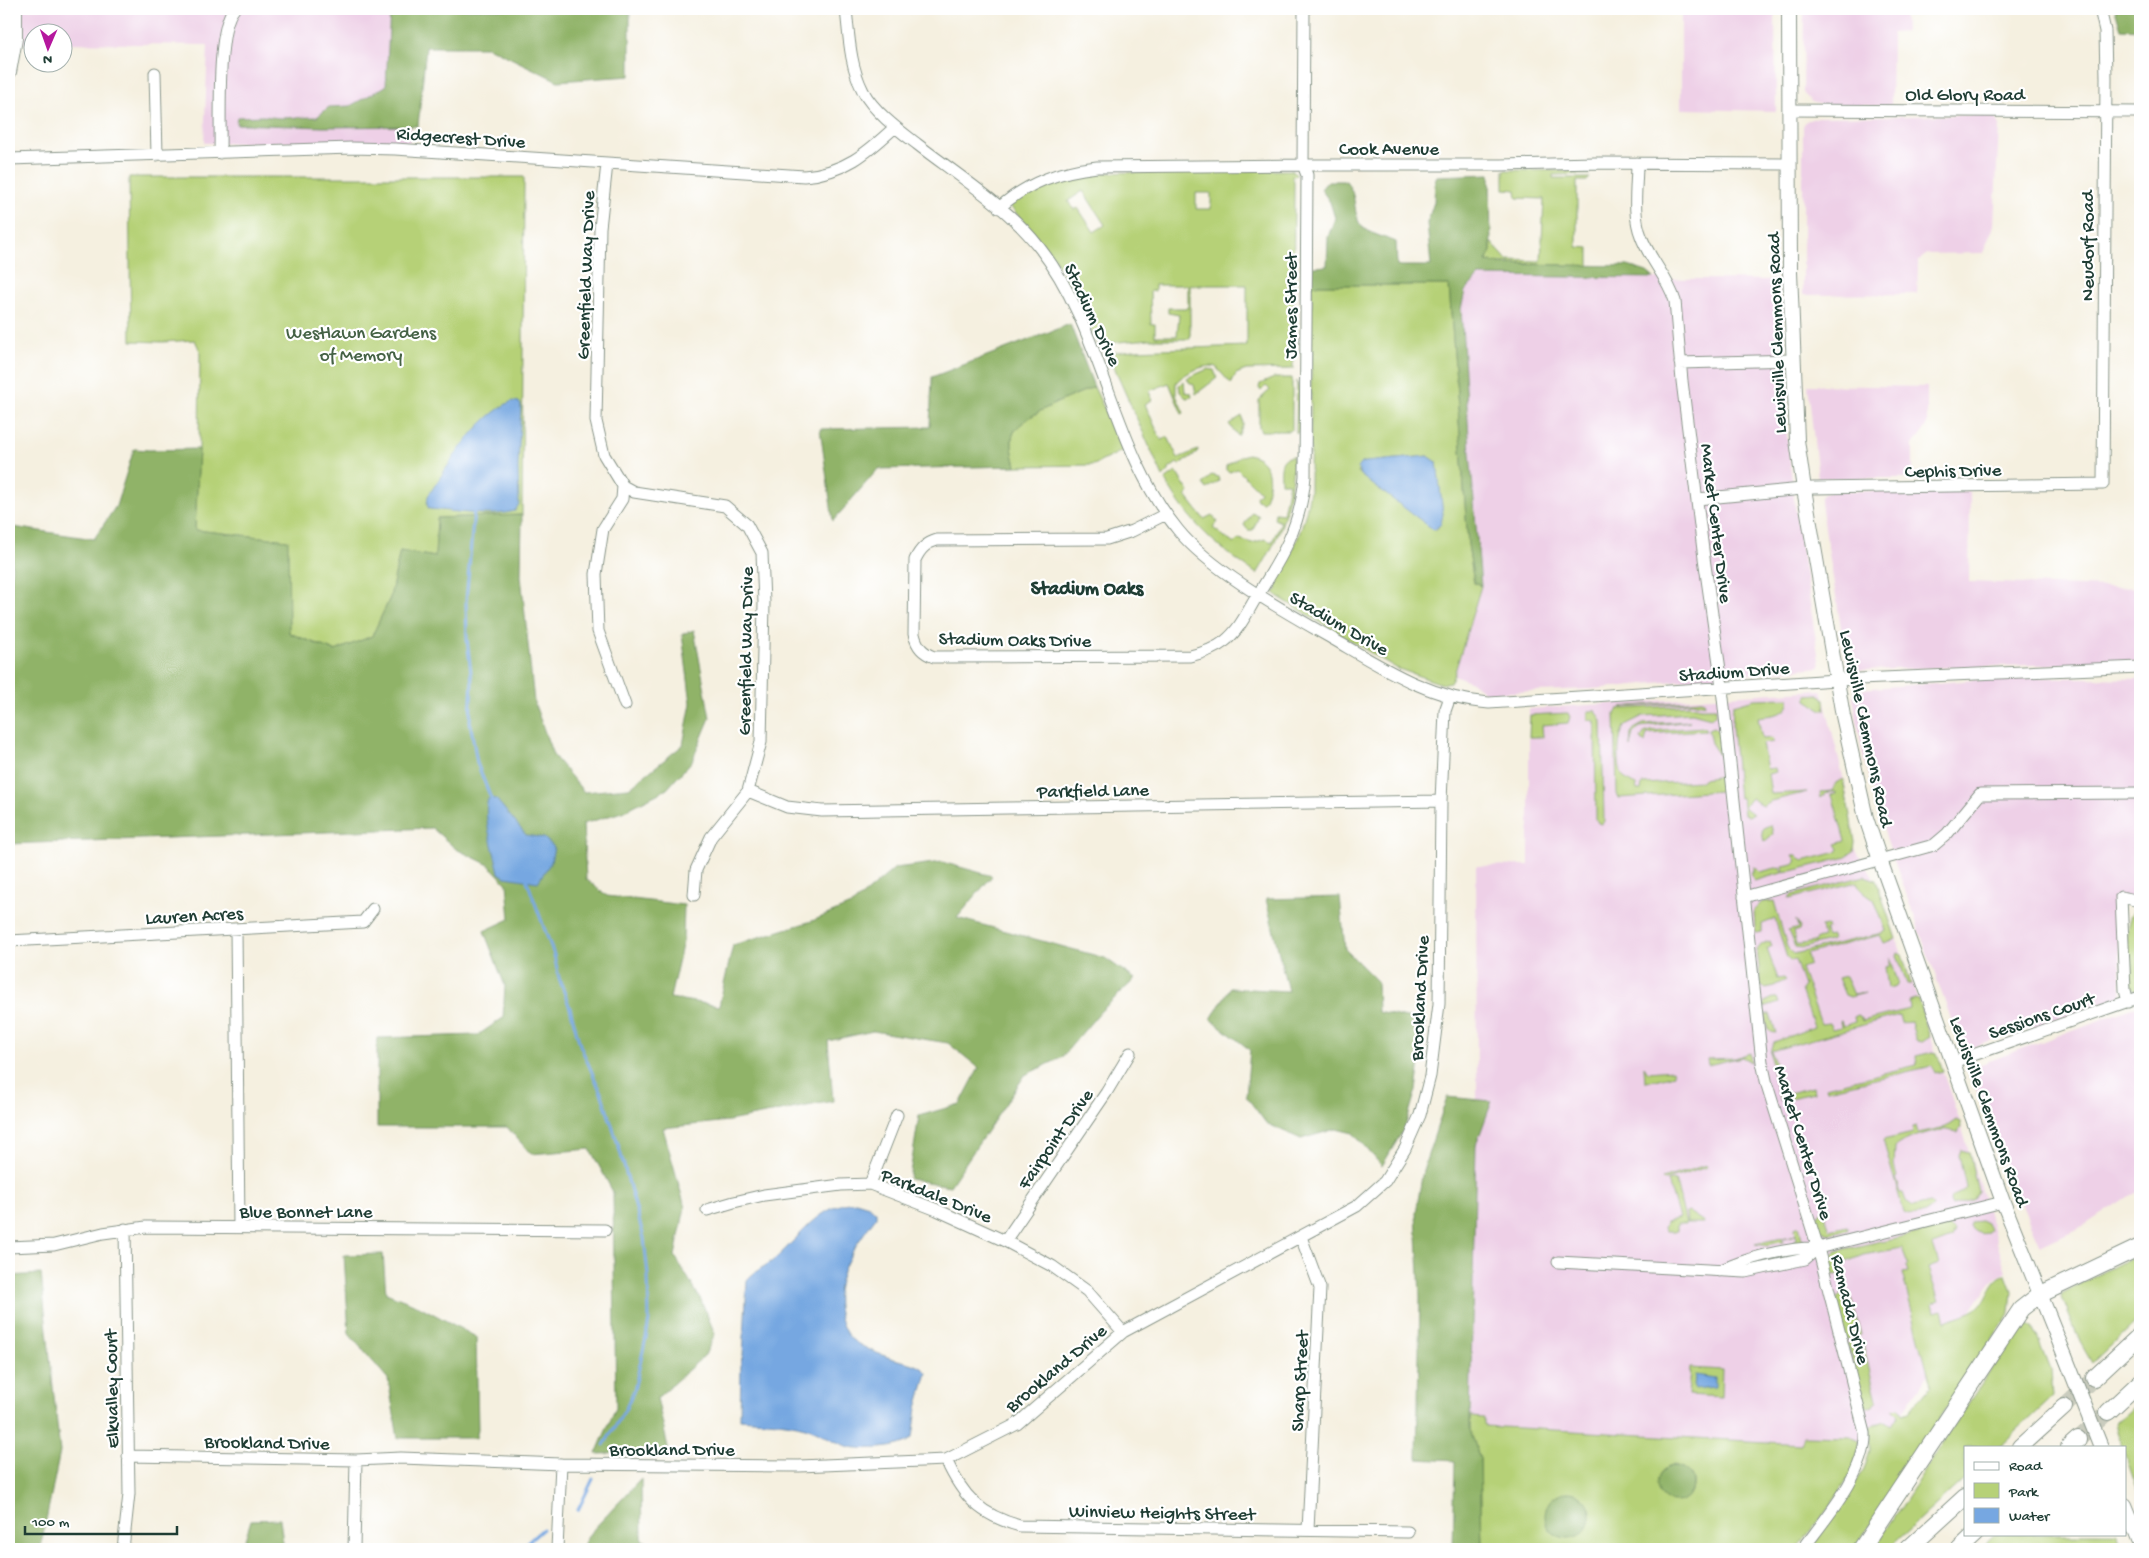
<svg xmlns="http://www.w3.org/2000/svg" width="2149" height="1558" font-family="'Gochi Hand',sans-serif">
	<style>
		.built { fill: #eed0e7 }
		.green { fill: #b6d177; stroke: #6a8756; fill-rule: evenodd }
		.forest { fill: #90b368; stroke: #58784e }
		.water { fill: #76a7e1; stroke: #4a728a }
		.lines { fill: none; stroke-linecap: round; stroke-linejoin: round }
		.stream { stroke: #76a7e1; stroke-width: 3 }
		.highway-tunnel { stroke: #caccbe; stroke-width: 16; stroke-dasharray: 16 8; stroke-linecap: butt }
		.minor-casing { stroke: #8a968a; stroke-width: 13 }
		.major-casing { stroke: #8a968a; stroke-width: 16 }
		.highway-casing { stroke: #8a968a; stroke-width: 18 }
		.minor { stroke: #fff; stroke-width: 11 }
		.major { stroke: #fff; stroke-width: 14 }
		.highway { stroke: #fff; stroke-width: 16 }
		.major-bridge-casing { stroke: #8a968a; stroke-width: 16; stroke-linecap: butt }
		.major-bridge { stroke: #fff; stroke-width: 14 }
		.labels { text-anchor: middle; stroke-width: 4.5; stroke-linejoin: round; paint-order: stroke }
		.street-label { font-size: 19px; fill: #1f3d34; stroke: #fff }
		.park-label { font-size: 19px; fill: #456245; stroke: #fff }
		.neighbourhood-label { font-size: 20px; font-weight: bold; fill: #1f3d34; stroke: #fff }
	</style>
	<rect width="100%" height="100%" fill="#fff"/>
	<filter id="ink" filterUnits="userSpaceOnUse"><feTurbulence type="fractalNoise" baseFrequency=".02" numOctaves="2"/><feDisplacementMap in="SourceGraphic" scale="10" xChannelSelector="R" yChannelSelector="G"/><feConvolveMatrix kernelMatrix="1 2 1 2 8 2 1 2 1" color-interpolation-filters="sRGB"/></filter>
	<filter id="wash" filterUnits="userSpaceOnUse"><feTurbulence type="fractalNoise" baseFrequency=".0096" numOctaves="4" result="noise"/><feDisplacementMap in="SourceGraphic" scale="20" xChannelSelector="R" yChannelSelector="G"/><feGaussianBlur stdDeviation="1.12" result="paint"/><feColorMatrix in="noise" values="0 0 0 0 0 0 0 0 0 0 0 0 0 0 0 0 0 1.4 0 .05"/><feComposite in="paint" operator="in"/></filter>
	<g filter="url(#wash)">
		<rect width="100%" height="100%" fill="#f5f0e0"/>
		<path class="built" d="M23,9H420L422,29L410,142L204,143L208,45L63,43L62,32H32V43H21Z
			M1681,9H1775L1776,111L1681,109Z
			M1804,9H1904L1905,32L1892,33L1891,105H1822L1812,102L1803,93Z
			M1994,115L1999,126L1994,225L1983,253L1926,254L1918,262L1917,294L1803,295V126L1806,121L1818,117Z
			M1478,276L1775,280L1777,347L1795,507L1820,667L1592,689L1485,693L1472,682L1454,675L1481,586L1470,453L1461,309L1465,291Z
			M1808,385L1927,387V425L1913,445V478H1818Z
			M1834,491L1970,492L1969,582L2140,588V662L1859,670L1851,669L1847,665L1821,503V497L1824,494Z
			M2013,677L2140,679V906L2116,900L2121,990V996L2118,999L1970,1048L1960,1044L1887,840L1864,761L1853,697L1856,690L1860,689Z
			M1822,690L1846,789L1853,845L1878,885L1960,1122L2006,1272L1991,1281L1890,1431L1857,1447L1470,1430L1477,1096L1476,866L1529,865V709Z
			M2140,1005V1191L2124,1199L2085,1225L2040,1246L2005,1167L1973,1081L1972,1075L1974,1070L1976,1066Z"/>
		<path class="green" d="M1291,170L1297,174L1295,176L1292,175V177L1294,181L1293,369L1246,370L1236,374L1231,384L1216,367C1205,363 1182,374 1176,383V395L1184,413L1182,414L1169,383L1149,391L1152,400L1145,404L1161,440L1168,437L1178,458L1198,450L1197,453L1179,465L1177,463L1169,469V471L1163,477L1119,379L1109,353L1133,350L1247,346V285H1190V339H1149L1098,344L1069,285L1053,256L1009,205L1011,201L1053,180L1084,173ZM1083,191L1105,225L1094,232L1078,208L1074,210L1068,201ZM1196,193H1211V209H1196ZM1155,285H1188V308H1168V313L1179,315L1177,336H1155V324H1151L1150,291H1155Z
			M1504,170L1589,171L1590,174L1553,175V178H1590L1587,181H1577V247L1589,248V266L1486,262L1491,251V242L1507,260L1541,261L1544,199L1517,198L1516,190L1504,189Z
			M129,177H524L522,515L437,518L435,557L400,551L390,598L372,636L335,651L289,633L287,540L195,530L199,449L200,351L195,340L163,342L131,341Z
			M1312,285H1449L1468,544L1474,583L1481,586L1454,675L1450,682L1442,684L1396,668L1277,596L1272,589L1276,591L1278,589L1273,585C1293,555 1305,526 1310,490ZM1428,456L1437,462L1443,514L1437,530H1434L1358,473L1362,463L1366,462Z
			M1208,369L1214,370L1217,378L1196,394L1194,385L1189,382L1187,378Z
			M1274,378H1292V429L1289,431H1261L1259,427V400L1270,390L1266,386L1261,391L1259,388L1260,384Z
			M1184,381L1185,392L1191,393L1192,397L1186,398L1180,392L1179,385Z
			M1297,381L1300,391V429L1297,434L1296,432Z
			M1094,387L1124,450L1094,465L1016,466C1014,457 1009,442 1014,432C1026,413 1073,396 1094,387Z
			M1242,416L1243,425L1238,436L1229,424Z
			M1248,454C1254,456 1259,457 1263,462C1271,470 1270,493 1263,502L1257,500L1256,497L1260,492L1237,469L1230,472L1226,470V466L1241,456Z
			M1293,456C1292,503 1282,534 1257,574C1217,547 1189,523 1165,480L1176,472L1189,492L1186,496L1204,519L1212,515L1218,522L1213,528L1234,544L1239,539L1252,543L1265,539L1272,542L1281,522L1274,519L1275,513L1283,514L1289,483H1281C1281,471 1278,457 1293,456Z
			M1212,475L1218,477L1219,481L1207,489L1203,484Z
			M1252,512L1259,516L1253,530H1248L1244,525Z
			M1819,694L1824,700L1825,710H1822L1807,700V695Z
			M1789,698C1792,715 1771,715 1758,717L1762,739L1772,738L1773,742L1762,744L1767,769L1775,768L1776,772L1768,774L1771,794L1807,792L1771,801L1763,806L1751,798L1744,807L1753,814L1748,816L1744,814L1742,798H1739L1732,727L1733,705L1754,699Z
			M1701,700L1704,701L1705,705L1691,702L1621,707Z
			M1690,705L1700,708H1716V714L1711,718L1692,713L1643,716L1625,725C1618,735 1616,765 1623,776C1626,780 1631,783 1636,785L1637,790H1641L1642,784L1702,781V779L1716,777L1723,774L1726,775L1725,789L1721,791L1619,798L1617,794L1615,714L1618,709Z
			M1588,711H1596L1602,721L1604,821L1602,824L1598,823L1596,819L1595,721L1588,720Z
			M1568,713L1570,717L1568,723L1542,725L1543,737H1529L1530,715Z
			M1690,721L1640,727L1633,733L1630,747L1631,733L1634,729L1643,724Z
			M1704,727L1706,730L1647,734L1645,743L1641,739L1644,733L1650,731Z
			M1713,727C1724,731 1722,751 1723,761L1711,743L1708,729Z
			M1843,779L1855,842L1854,851L1843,858L1784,873L1783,866L1793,864L1797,861L1793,855H1797L1803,861L1837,852L1839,849L1836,844L1845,841L1833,798L1830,795L1836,794V792H1828L1821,798L1820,792L1832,791L1837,781Z
			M1771,825L1773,834L1764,842L1762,831L1765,827Z
			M1754,866L1760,872L1780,867L1782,873L1754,881L1751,873L1754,872Z
			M1865,876L1876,880L1896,939L1884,943L1880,935L1807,954L1809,965L1801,968L1821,1024L1829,1023L1832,1029L1841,1027L1840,1021H1841L1843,1026L1855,1022L1854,1017L1858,1015L1860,1016L1862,1021L1910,1009L1909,1001L1915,999L1918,1000L1930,1037L1922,1042L1916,1041L1911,1022L1901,1023L1899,1015L1771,1051L1784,1094L1813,1087L1814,1093L1780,1100C1776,1088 1765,1051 1774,1042L1814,1027L1801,990L1804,986L1795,960L1790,961L1787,958L1775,919L1762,924V932L1757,933L1755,929L1754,910L1762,902L1774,901L1787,947L1794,954L1882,933L1886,931L1874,899L1860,889L1857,882L1789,899L1791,895Z
			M2140,906V991L2137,992L2131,986L2129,980C2128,961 2120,915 2140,906Z
			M1796,920L1800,928L1799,930L1793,932L1796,945L1814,942L1816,939L1823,937L1821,927L1827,926L1828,929L1825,930L1826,937L1831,936L1832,940L1803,948L1795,947L1788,931L1798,928Z
			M1770,941L1772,946L1767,949L1778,979L1784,978L1786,980L1774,986L1765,988L1761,986L1757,950L1762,944Z
			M1898,952L1902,954L1911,984H1907L1897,955Z
			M1890,957L1898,982L1896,986L1888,988L1885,967L1890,966Z
			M1845,976L1853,995L1865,993L1850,997L1845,995L1838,978Z
			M1773,998H1777L1779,1003L1764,1008L1765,1002Z
			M1765,1014H1770L1776,1033C1766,1033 1766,1023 1765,1014Z
			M1933,1052L1937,1053L1943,1071L1935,1073L1932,1066L1827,1090L1826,1087L1917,1065L1916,1056Z
			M1750,1053L1751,1062L1742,1057L1708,1065L1707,1059L1735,1058Z
			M1644,1066L1648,1072L1673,1070L1674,1075L1647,1082H1645Z
			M1956,1120L1960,1122L1961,1127L1958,1133C1953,1133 1949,1129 1943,1130C1933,1130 1901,1140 1895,1147L1894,1166L1897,1177L1895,1178L1900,1193H1903L1906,1201L1913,1206L1930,1202L1933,1205C1929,1215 1912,1218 1904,1213L1883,1140L1913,1133L1912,1127L1916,1126L1918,1133L1946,1127Z
			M1961,1150L1969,1152L1978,1192L1972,1200L1952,1205L1950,1201L1951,1197L1962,1192L1966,1187L1959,1155Z
			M1706,1165L1707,1167L1663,1181L1662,1179Z
			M1673,1180L1676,1182L1686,1224H1677V1231H1666L1664,1228L1666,1222L1679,1218L1668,1181Z
			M1823,1210L1830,1230L1847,1226L1849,1229L1829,1234L1821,1231L1815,1217Z
			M1689,1212L1704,1222V1223H1687L1686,1213Z
			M1981,1221L1987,1224L1990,1230L1988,1233C1979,1235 1974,1232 1969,1226L1970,1222Z
			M1799,1226L1803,1243L1795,1245L1794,1240L1797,1238L1796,1235L1782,1238L1783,1242L1772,1243L1769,1246L1755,1244L1796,1235L1795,1228Z
			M1950,1226L1954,1230L1951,1238L1933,1245L1939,1264L1928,1268L1939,1301L1933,1303L1935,1312L1942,1310L1945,1321C1955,1317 1970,1314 1979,1307C1989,1299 1992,1276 2006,1275L2012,1291L2010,1312L1854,1549H1809L1864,1469L1870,1450L1869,1427L1885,1421L1891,1425L1899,1415L1893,1409L1900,1408L1903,1414L1909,1412L1931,1385L1902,1273L1908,1272L1906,1266L1908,1264L1902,1248L1863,1255L1844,1263V1272L1836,1275L1829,1274V1259L1835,1252L1840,1250Z
			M2140,1253V1317L2092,1363L2080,1342L2061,1294Z
			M1844,1292H1849L1850,1294L1861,1335L1846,1340L1836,1300Z
			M2024,1323L2029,1324L2033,1327L2050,1370L2052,1397L1999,1447H1965V1478L1888,1549H1874L1948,1434L2019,1327Z
			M1862,1341L1876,1396L1877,1400L1872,1407H1866L1847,1344L1850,1342Z
			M1690,1368L1722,1370L1721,1397L1688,1395Z
			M2140,1401V1497L2125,1453V1447H2123L2116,1423Z
			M1470,1417L1484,1418V1426L1801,1444L1804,1436L1850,1437L1860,1441C1857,1477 1819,1521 1796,1549H1482L1480,1459L1470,1430ZM1674,1465C1690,1468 1698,1480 1690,1495L1659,1475L1663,1470ZM1547,1507L1589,1525L1579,1535L1547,1522Z
			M1995,1534H2117L2123,1549H1979Z"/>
		<path class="forest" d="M390,9H630V76L558,81L488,47H426L418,126L323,127L236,124L237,117L263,116L279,118L317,117L329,107L350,106L386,86Z
			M2115,9H2140V30L2121,29Z
			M1490,174L1491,251L1486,262L1502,264L1628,266L1647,272L1654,278L1479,276L1465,291L1461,309L1470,453L1481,586L1474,583L1468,544L1449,285H1312L1313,267L1327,266L1328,237L1335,218L1330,202L1321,189L1328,181H1346C1359,196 1351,216 1363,228C1371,234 1387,238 1396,242L1397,266H1431L1427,223L1434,202L1435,180L1437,176Z
			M1070,324L1094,387C1073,396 1026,413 1014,432C1009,442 1014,457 1016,466L878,469L833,521L820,429L930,427L932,377Z
			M134,449L149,450L199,449L195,530L288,540L289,633L335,651L372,636L390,598L400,551L435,557L437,518L522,515L521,576L534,702L553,755L584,792L629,788L683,745L691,703L682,634L694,630L710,718L692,761L667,789L622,812L583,824L586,879L607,896L684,905L683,941L670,998L719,1006L733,945L812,921L853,904L895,868L942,862L992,876L957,918L1105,958L1135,979L1100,1012L1061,1058L1025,1075L950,1186L909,1179L919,1116L960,1104L979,1068L948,1043L873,1031L828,1041L833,1101L729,1121L663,1128L685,1207L675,1256L701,1300L715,1334L705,1355L657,1398L669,1452L596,1454L616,1407L613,1192L590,1149L531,1154L507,1127H377V1038L478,1035L503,1018L505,986L484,931L510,919L507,884L489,865L456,849L432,828L9,844V669L13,527L94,539L116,506Z
			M1340,897L1345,949L1377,981L1378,1012L1426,1022L1416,1090L1405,1127L1382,1166L1353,1133L1336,1129L1301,1139L1266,1123L1246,1096L1250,1050L1211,1019L1230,988L1288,991L1266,899Z
			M1447,1097L1492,1101L1476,1145L1470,1417V1430L1480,1459L1482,1549H1453L1455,1461L1417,1459L1420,1297L1416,1213L1423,1170Z
			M383,1254L386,1293L419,1306L476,1337L478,1429L476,1438H398L388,1379L349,1334L344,1255Z
			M41,1274L60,1452L40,1549H9V1276Z
			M1657 1484a18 18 0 1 1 36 0a18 18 0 1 1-36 0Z
			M641,1479L642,1540L666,1549H581L590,1533Z
			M1545 1515a23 23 0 1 1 46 0a23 23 0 1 1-46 0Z
			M280,1519L283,1543L282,1549H242L251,1520Z"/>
		<path class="water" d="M512,401L519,402L521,405L518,467L519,504L515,511C491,518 454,511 429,509L427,505L428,496C450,463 475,419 512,401Z
			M1428,456L1437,462L1443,514L1441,524L1434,530L1360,475L1358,468L1362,463L1366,462Z
			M490,798L496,799L526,835L544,838L554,847L551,862L538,882L505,877L499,873C495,852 482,819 488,799Z
			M856,1202L869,1206L876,1212V1217C854,1247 830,1279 840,1318C842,1325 845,1333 851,1339C860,1346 874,1352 885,1356C898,1362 918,1361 927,1373L917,1408L913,1438C901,1449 866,1450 850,1447C834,1443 820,1431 805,1427C784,1421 762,1421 740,1419L741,1361L743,1355L747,1280C754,1271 766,1266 775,1259C800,1237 820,1204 856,1202Z
			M1695,1375L1715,1378V1387L1694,1389Z"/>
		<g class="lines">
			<path class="stream" d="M474,509L466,602L467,639L472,681L470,721L477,763L492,801
				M526,878L554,955L559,978L570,1008L580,1045L602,1095L618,1144L644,1238L648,1275L649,1320L646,1338L634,1390L626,1408L604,1445
				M578,1510L593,1479
				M520,1549L543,1529"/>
		</g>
	</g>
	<g filter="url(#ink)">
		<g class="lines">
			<path class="highway-tunnel" d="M2064,1407L2094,1378
				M2078,1439L2108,1412"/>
			<defs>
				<path id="minor" d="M846,9C849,37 850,66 863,91C873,111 900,131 917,144C957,175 1008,207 1039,247C1104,330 1111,448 1178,530C1211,571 1286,612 1333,639C1383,668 1430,699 1489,703L1836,680L2140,667
					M155,73L157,155
					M1789,110L2140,112
					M220,153C221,122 216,29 234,9
					M9,159L352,148L395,149L804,176C844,173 867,153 895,127
					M1637,163C1637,186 1632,214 1641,236C1649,259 1668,277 1675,301L1682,381L1704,558L1720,670L1762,1062L1767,1085L1818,1248L1865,1433C1867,1471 1825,1519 1803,1549
					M607,164L600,228L596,421L604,455L623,486L634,492L725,506L747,525L762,553L764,603L761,742L748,791L711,837L696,870L694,895
					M999,208C1028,182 1060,171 1097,167L1303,165H1501L1595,163L1789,164
					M1680,363L1792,360
					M623,486L622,499L603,529L596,574L598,631L625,705
					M1697,499L1813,488L2103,484L2106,78L2105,31L2100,9
					M1166,514L1132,531L1107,539L937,540C926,543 920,549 915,560L914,634C917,647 923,653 934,657L1190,656C1203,653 1215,649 1225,641C1238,631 1246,615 1254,601C1281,559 1301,527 1305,476L1307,175L1303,165L1304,9
					M748,791L787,807L822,811L1441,801
					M1744,897L1934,845L1947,834L1980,794L2140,793
					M236,929L239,1227
					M9,941L363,922L373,909
					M2128,1002L2125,990L2121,897L2140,901
					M1953,1062L2140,997
					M870,1184L897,1115
					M707,1210L734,1202L764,1195L841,1185L870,1184L937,1210L1005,1241L1052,1266L1087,1291L1123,1332
					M1301,1237L1320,1288L1308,1530
					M1005,1241L1106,1093L1130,1053
					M9,1247L54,1245L103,1233L146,1227L605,1230
					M1558,1262L1745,1272L1805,1259L1818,1248
					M1719,1271C1747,1258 1788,1247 1818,1248L2003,1202
					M128,1456L356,1460L401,1458L561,1464L799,1466L946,1460L1017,1424L1123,1332L1357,1206L1385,1181L1405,1149L1420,1115L1430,1076L1439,1004L1441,801L1445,711L1450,697
					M946,1460C963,1497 980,1515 1020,1526L1408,1532
					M123,1549L129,1494L125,1229
					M354,1549L356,1460
					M557,1549L561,1464"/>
				<path id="major" d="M1789,9L1790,272L1797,440L1804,489L1843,716L1866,818L1880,860L2003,1202L2065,1356
					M9,72L15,39V9
					M2125,1506L2140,1543"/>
				<path id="highway" d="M2094,1378L2140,1335
					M2108,1412L2140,1382
					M2020,1447L2064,1407
					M2069,1447L2078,1439
					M1861,1549L2021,1309L2039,1295L2140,1247
					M1908,1549L1965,1497
					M1959,1549L1975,1534"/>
			</defs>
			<use href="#minor" class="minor-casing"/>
			<use href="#major" class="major-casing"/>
			<use href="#highway" class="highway-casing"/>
			<use href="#minor" class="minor"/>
			<use href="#major" class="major"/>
			<use href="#highway" class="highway"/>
			<defs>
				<path id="major-bridge" d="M2065,1356L2101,1447"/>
			</defs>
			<use href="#major-bridge" class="major-bridge-casing"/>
			<use href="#major-bridge" class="major-bridge"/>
		</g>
	</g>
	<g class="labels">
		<g class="street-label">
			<text x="1965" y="100">Old Glory Road</text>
			<text transform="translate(461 136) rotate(4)" y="7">Ridgecrest Drive</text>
			<text x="1389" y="154">Cook Avenue</text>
			<text transform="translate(2086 246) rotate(-90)" y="7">Neudorf Road</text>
			<text transform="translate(584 275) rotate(-88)" y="7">Greenfield Way Drive</text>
			<text transform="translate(1289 306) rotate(-90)" y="7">James Street</text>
			<text transform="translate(1094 314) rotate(65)" y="7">Stadium Drive</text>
			<text transform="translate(1775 333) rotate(-92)" y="7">Lewisville Clemmons Road</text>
			<text transform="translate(1953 469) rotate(-1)" y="7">Cephis Drive</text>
			<text transform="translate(1718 523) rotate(83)" y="7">Market Center Drive</text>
			<text transform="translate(1340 622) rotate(30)" y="7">Stadium Drive</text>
			<text transform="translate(1015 638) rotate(1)" y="7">Stadium Oaks Drive</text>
			<text transform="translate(744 651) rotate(-89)" y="7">Greenfield Way Drive</text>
			<text transform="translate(1734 670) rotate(-4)" y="7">Stadium Drive</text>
			<text transform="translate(1868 728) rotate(78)" y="7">Lewisville Clemmons Road</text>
			<text transform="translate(1093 789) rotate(-1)" y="7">Parkfield Lane</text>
			<text transform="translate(194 914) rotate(-3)" y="7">Lauren Acres</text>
			<text transform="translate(1418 998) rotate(-87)" y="7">Brookland Drive</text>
			<text transform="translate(2041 1014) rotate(-19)" y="7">Sessions Court</text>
			<text transform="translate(1991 1111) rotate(70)" y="7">Lewisville Clemmons Road</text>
			<text transform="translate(1054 1138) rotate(-55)" y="7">Fairpoint Drive</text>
			<text transform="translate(1805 1142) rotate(73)" y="7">Market Center Drive</text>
			<text transform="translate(937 1194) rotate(22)" y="7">Parkdale Drive</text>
			<text x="306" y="1217">Blue Bonnet Lane</text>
			<text transform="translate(1852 1309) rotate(76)" y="7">Ramada Drive</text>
			<text transform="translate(1055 1367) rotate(-40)" y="7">Brookland Drive</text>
			<text transform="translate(1298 1381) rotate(-87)" y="7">Sharp Street</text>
			<text transform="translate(110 1389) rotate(-91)" y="7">Elkvalley Court</text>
			<text transform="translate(267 1441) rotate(1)" y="7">Brookland Drive</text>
			<text x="672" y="1455">Brookland Drive</text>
			<text transform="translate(1162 1511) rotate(1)" y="7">Winview Heights Street</text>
		</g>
		<g class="park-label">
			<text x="361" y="338">Westlawn Gardens<tspan x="361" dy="22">of Memory</tspan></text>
		</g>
		<g class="neighbourhood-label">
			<text x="1087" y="594">Stadium Oaks</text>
		</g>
	</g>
	<rect width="2149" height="1558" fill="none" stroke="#fff" stroke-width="30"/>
	<rect x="1964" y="1446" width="162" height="90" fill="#ffffff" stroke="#a5b1ae"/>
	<rect x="1974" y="1462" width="25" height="8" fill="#ffffff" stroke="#a5b1ae"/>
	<text x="2009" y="1470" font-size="15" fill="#1f3d34">Road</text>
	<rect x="1974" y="1483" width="25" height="15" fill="#b6d177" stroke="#a5b1ae"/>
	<text x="2009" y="1496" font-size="15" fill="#1f3d34">Park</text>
	<rect x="1974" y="1508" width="25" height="15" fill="#76a7e1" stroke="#a5b1ae"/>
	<text x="2009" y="1520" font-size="15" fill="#1f3d34">Water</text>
	<g transform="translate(48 48) rotate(182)"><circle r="24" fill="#ffffff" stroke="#a5b1ae"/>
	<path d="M0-4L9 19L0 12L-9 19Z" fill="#b5179e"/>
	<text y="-8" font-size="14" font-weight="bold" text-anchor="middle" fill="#1f3d34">N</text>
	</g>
	<path d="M25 1526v8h152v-8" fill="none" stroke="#1f3d34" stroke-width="2.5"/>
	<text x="32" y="1526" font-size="15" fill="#1f3d34" stroke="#ffffff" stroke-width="4" paint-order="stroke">100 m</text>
</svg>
